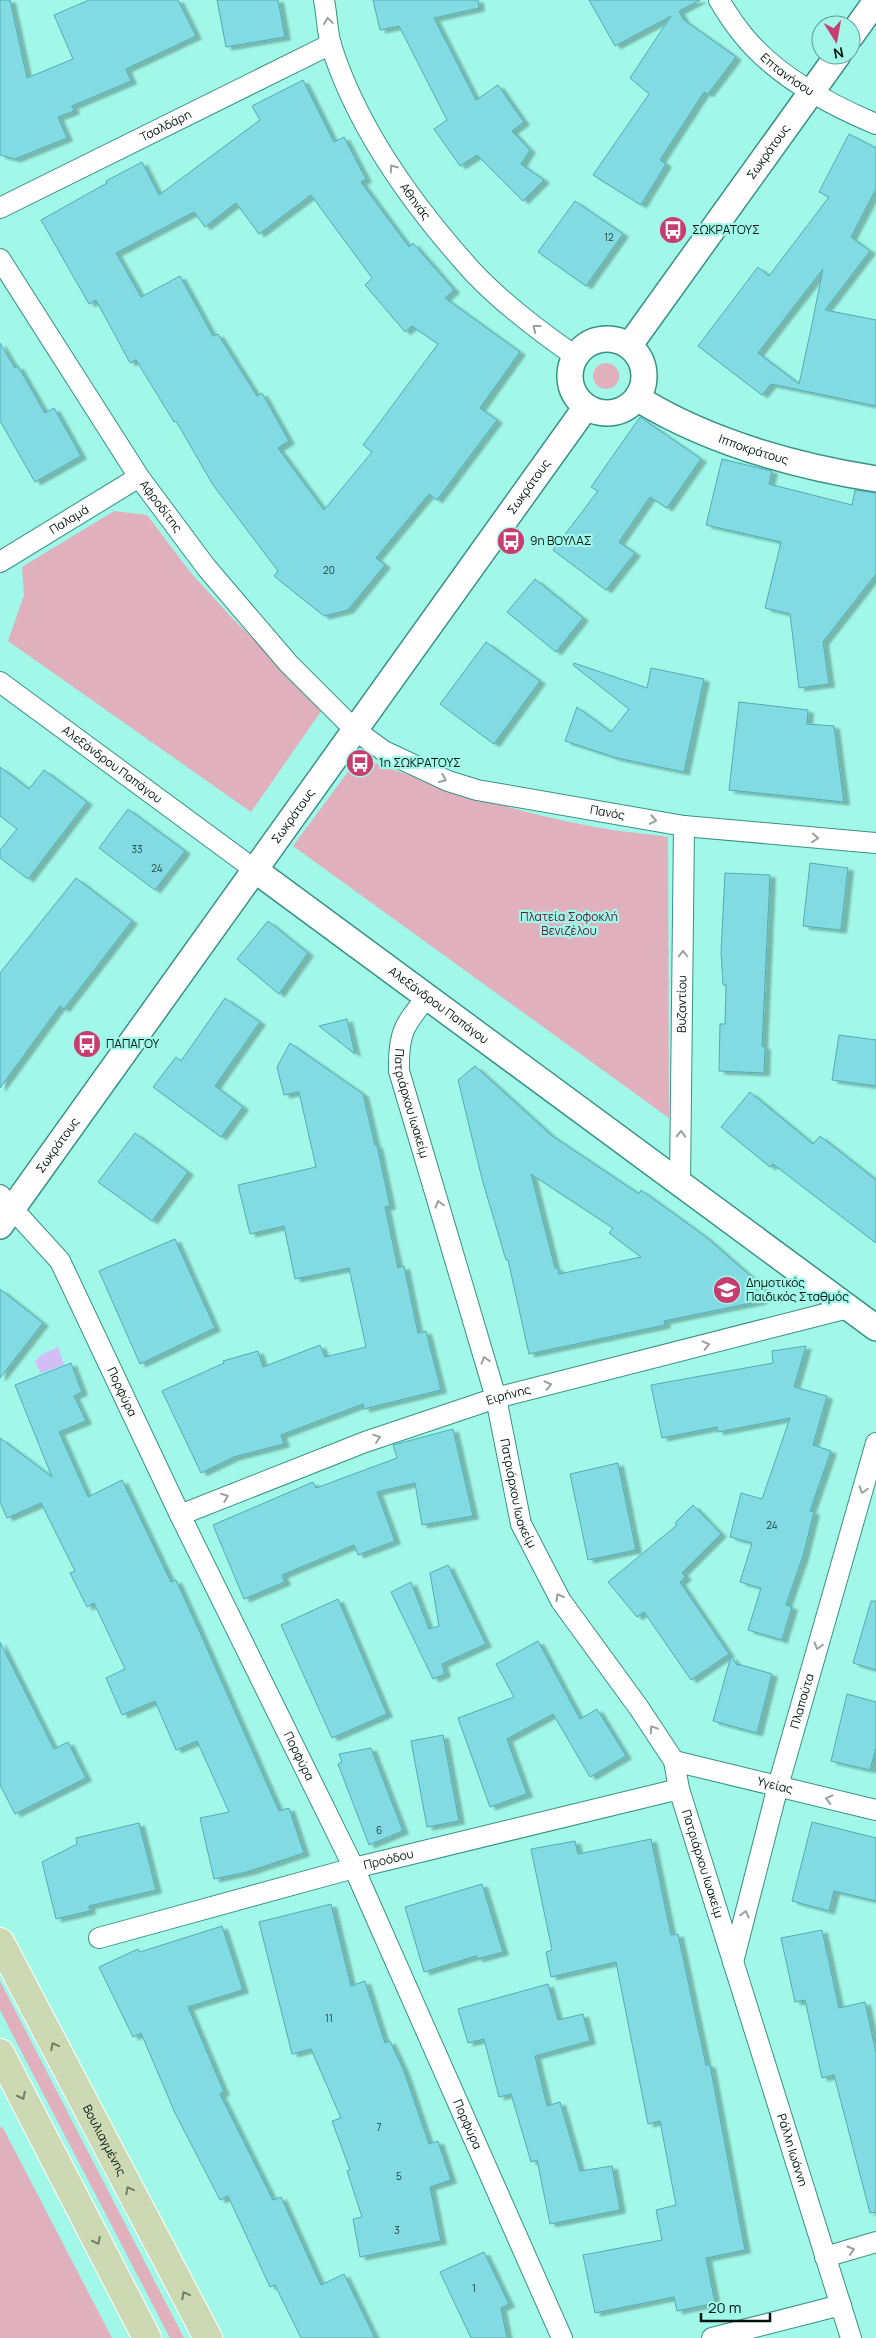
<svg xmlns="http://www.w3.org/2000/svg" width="876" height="2338" font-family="Manrope,sans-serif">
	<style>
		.green { fill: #e0b1bc }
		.water { fill: #d3bdf6 }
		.building { fill: #82dae2; stroke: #52acb3; fill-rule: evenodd; filter: url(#shadow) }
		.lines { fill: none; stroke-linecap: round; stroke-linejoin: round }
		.minor-casing { stroke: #399185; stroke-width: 22 }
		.tertiary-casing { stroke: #399185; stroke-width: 28 }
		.primary-casing { stroke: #fff; stroke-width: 30 }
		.minor { stroke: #fff; stroke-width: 20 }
		.tertiary { stroke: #fff; stroke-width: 25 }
		.primary { stroke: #cdd9b2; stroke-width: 28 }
		.oneway { stroke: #99a1a0 }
		.oneway2 { stroke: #71806a }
		.labels { text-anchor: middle; stroke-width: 4.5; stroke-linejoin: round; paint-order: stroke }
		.number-label { font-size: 10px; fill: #204645 }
		.street-label { font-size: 12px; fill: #001411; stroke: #a1f8e9 }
		.poi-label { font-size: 12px; fill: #001411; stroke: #a1f8e9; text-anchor: start }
		.park-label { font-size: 12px; fill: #621432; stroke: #a1f8e9 }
	</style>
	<defs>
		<filter id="shadow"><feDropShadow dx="5.5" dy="3" stdDeviation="1" flood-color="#0004"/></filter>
	</defs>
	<rect width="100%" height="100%" fill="#a1f8e9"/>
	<path class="green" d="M593 376a13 13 0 1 1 26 0a13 13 0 1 1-26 0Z
		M114,511L147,515L191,573L234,620L324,707L251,812L8,641L24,595L22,567Z
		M359,757C433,784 507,810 585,825C612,831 640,833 668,837L669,1118L293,846Z
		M0,1981L184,2338H170L21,2051L0,2010Z
		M2,2126L112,2338H0V2128Z"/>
	<path class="water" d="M58,1347L64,1365L41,1373L35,1362L41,1355Z"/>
	<path class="building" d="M0,0H10L27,78L73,59L54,15L89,0H178L196,36L126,69L131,81L72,106L74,111L58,117L67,138L15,159L0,155Z
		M217,0H278L285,37L226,47Z
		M373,0H478L479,8L434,18L476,100L498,85L524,122L512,131L530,150L521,164L544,180L523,201L477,155L460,166L434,129L447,120L399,26L380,30Z
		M589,0H700L679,11L684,20L736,57L708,94L704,92L660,160L666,164L641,205L593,175L649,94L630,78L671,16L615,46Z
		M303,80L334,142L344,137L366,179L361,182L409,247L413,243L454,290L445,298L520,352L480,408L497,420L437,500L429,494L376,558L385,565L348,610L324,616L274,576L278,571L213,485L176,421L174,422L136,360L130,363L96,300L89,304L41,220L107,183L106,181L142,162L159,195L260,120L252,106ZM311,195L372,278L365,285L405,332L412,326L438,344L363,445L372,452L324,510L278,448L289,441L262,393L257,396L218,334L213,336L180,276L141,297L116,253L194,212L205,227L236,203L259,234Z
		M849,134L876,148V189L851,237L870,251L825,310L876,320V406L771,384L762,395L698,346L758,267L769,276L829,197L819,192ZM823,269L811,329L799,384L758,353Z
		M575,201L623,234L586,286L538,252Z
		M0,343L15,368L18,366L45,413L54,408L81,456L35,482L0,421Z
		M640,417L701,459L667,508L650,497L619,542L635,553L606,590L553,550L598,491L591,487Z
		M722,459L772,471L769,484L852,505L855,490L876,493V574L823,642L829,684L799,688L790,614L765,608L781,542L706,525Z
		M535,579L583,618L556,652L507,612Z
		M486,642L540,681L494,744L440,704Z
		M574,663L647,688L651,668L704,679L684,772L617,758L565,741L577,707L611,732L629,709L573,665Z
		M739,702L808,710L807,724L834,726L844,802L729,790Z
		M0,767L29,789L44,770L87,802L28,879L0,858V850L17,829L0,816Z
		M128,809L185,851L155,890L99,848Z
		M810,863L848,868L841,930L803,926Z
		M725,873L770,875L762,1046L765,1047L764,1073L719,1071L720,1024H725L726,985H723L721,952Z
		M76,878L132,921L64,1009L60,1006L0,1088V973Z
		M268,921L308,953L279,994L237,959Z
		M225,998L260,1022L215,1086L243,1107L221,1137L153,1087L176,1057L181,1061Z
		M347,1019L355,1054L319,1026Z
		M839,1035L876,1040V1086L832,1080Z
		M290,1043L363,1094L375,1145H377L390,1206L385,1207L398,1268L404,1266L418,1333L426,1331L441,1390L364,1409L363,1404L281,1435L284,1444L234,1457L201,1473L162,1391L224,1363L223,1361L258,1351L263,1367L320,1345L325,1357L366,1347L349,1268L295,1279L284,1226L250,1234L238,1185L316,1167L299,1092L284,1095L277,1067Z
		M475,1066L551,1135L639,1194L641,1190L706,1237L762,1286L761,1301L664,1321L665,1325L529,1354L508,1260H506L482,1179L458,1080ZM531,1174L613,1228L609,1233L641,1257L559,1274L558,1268H555Z
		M750,1092L813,1144L820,1136L876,1180V1243L773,1164L770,1167L721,1127Z
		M135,1133L188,1172L152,1221L98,1182Z
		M175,1239L215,1328L140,1364L99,1271Z
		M0,1289L43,1323L0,1378Z
		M806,1346L794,1387L827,1396L813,1445L831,1451L810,1511L814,1512L803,1556L786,1605L792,1607L782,1640L748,1630L761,1588L740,1582L752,1543L730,1537L741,1493L762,1499L790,1418L718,1432L717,1427L662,1438L651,1385L773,1363L772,1351Z
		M71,1363L82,1392L74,1396L86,1421L59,1432L88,1497L122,1480L171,1582L176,1580L198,1628L279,1811L289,1808L304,1853L247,1872L214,1879L200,1818L229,1812L197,1741L176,1750L155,1701L122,1715L106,1678L125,1669L94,1603L87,1607L70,1573L75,1571L41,1503L7,1518L0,1502V1438L52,1477L15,1385Z
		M453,1429L473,1516L422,1525L415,1483L377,1492L395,1541L358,1555L354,1545L282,1575L285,1582L244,1599L213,1525L313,1482L316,1488L397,1458L393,1445Z
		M618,1463L636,1550L588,1560L570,1474Z
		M693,1505L721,1534L682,1573L686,1577L680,1582L729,1654L691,1680L644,1612L637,1617L608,1582L677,1525L675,1523Z
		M448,1565L486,1644L442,1664L445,1674L433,1679L391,1592L411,1582L429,1629L439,1626L430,1573Z
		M338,1599L387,1714L332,1738L281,1625Z
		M871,1601H876V1670L853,1663Z
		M538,1641L580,1719L597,1709L626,1756L590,1777L553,1714L507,1739L527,1794L490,1807L458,1718L514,1697L496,1664Z
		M0,1642L54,1749L68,1742L86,1778L15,1814L0,1785Z
		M731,1656L738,1666V1664L772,1674L757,1733L713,1721Z
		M847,1694L876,1702V1748L870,1770L831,1761Z
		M443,1735L459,1821L427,1827L411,1741Z
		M371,1748L403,1831L369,1845L338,1764L342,1762L339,1754Z
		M812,1822L876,1838V1901L834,1891L829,1911L792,1901Z
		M139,1823L156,1890L89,1906L90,1911L56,1919L42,1862L77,1844L76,1838Z
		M651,1839L671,1935L678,1934L706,2065H710L745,2250L706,2258L715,2303L677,2311L674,2297L595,2313L583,2255L662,2240L656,2210L676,2205L660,2121L648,2124L616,1962L551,1977L546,1952L552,1950L531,1849L575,1841L578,1854Z
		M482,1884L503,1952L477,1959L476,1956L424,1972L405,1907Z
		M331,1904L351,1986L365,1981L385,2043L390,2041L404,2071L429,2144L438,2141L451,2180L430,2187L441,2241L360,2257L353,2219L362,2217L347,2171L350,2170L332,2121L341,2118L311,2049L292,2054L259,1922Z
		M222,1926L243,1990L188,2007L224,2092L220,2094L273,2200L281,2197L321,2285L344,2274L375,2338H301L275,2285L270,2287L228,2196L220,2200L175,2113L141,2033L133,2037L99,1967L138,1949L140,1952Z
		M822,1930L839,2008L865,2002L876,2053V2212L870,2213L834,2075L822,2078L805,2000L795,2002L781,1938Z
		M548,1984L558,2020L583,2014L590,2041L535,2056L547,2106L560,2102L580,2171L612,2166L620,2210L550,2224L537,2160L531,2162L511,2094L499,2097L484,2039L468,2043L458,2009Z
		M484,2252L509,2304L501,2308L507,2338H471L440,2272Z"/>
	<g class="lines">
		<defs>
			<g id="minor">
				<path id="s1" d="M324,0C327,15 327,31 331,45C357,128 415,208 473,272C503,304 539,331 575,356"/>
				<path id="s2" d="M719,0C726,12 734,24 743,35C776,76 828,104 876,124"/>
				<path id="s3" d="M0,208L331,44"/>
				<path id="s4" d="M0,259L139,477L206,567L288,663L355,730L384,751L448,781L477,790L684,826L876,843"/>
				<path id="s5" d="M0,562L139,477"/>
				<path id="s6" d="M0,682L255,870"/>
				<path id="s7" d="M427,997C404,1025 398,1033 399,1071L496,1398L521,1524L561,1601L639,1708L674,1761L679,1789L851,2338"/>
				<path id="s8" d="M680,1183L684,826"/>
				<path id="s9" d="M0,1195L60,1261L180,1515L354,1868L562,2338"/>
				<path id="s10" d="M180,1515L365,1442L496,1398L848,1308"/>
				<path id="s11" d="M674,1761L876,1810"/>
				<path id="s12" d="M99,1938L354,1868L679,1789"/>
				<path id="s13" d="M733,1962L778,1786L876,1443"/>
				<path d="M825,2257L876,2242"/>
				<path d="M712,2338L841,2305"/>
			</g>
			<g id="tertiary">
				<path d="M851,36L876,1"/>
				<circle cx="607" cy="376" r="37"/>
				<path id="s14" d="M629,346L838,55"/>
				<path id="s15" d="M637,398C708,442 795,466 876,479"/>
				<path id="s16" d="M255,870L876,1328"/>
				<path id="s17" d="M0,1226L586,407"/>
			</g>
			<g id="primary">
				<path id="s18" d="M0,1942L208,2338"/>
				<path d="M0,2053L147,2338"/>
			</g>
		</defs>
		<use href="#minor" class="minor-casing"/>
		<use href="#tertiary" class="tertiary-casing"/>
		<use href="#primary" class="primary-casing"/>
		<use href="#minor" class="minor"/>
		<use href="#tertiary" class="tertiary"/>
		<use href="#primary" class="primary"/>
	</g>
	<defs><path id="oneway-chevron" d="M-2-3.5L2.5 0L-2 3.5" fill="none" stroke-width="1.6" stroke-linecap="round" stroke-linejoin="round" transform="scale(1.25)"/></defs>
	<g class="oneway">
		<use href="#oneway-chevron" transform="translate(328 21) rotate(-98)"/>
		<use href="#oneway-chevron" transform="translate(393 168) rotate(-125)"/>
		<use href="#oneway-chevron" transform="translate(536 328) rotate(-142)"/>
		<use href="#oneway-chevron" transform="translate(443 779) rotate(23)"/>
		<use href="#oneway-chevron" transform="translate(653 820) rotate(10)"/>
		<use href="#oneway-chevron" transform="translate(815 838) rotate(5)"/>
		<use href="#oneway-chevron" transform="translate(683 954) rotate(-90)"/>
		<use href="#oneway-chevron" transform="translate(681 1134) rotate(-88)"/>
		<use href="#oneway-chevron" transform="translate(439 1204) rotate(-106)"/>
		<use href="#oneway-chevron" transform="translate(706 1345) rotate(-14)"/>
		<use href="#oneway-chevron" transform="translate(485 1360) rotate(-106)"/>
		<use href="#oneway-chevron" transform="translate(548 1385) rotate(-14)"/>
		<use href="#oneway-chevron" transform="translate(377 1438) rotate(-19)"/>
		<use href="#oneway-chevron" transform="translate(863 1490) rotate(106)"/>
		<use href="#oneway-chevron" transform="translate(225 1497) rotate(-21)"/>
		<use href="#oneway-chevron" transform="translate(559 1597) rotate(-119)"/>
		<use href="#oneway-chevron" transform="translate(818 1646) rotate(106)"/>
		<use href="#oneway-chevron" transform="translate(653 1729) rotate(-124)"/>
		<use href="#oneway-chevron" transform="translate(829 1799) rotate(-166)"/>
		<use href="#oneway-chevron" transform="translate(745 1914) rotate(-76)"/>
		<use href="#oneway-chevron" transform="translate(851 2250) rotate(-17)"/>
	</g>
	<g class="oneway2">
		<use href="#oneway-chevron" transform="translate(54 2046) rotate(-118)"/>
		<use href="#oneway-chevron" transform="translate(22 2096) rotate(63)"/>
		<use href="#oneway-chevron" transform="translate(129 2190) rotate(-118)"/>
		<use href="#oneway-chevron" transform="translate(97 2241) rotate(63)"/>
		<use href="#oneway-chevron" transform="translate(185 2295) rotate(-118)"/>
	</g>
	<defs>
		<symbol id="bus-disc" viewBox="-11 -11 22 22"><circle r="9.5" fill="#c83c6f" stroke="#a1f8e9"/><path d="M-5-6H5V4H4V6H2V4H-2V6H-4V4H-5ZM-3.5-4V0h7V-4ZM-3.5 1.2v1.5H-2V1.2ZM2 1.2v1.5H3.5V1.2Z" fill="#fff"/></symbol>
		<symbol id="school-disc" viewBox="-11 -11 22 22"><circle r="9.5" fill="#c83c6f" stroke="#a1f8e9"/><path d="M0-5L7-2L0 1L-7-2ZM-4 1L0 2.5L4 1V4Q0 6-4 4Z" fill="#fff"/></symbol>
	</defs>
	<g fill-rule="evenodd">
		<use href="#bus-disc" x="657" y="214" width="32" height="32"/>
		<use href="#bus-disc" x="495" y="525" width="32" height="32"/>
		<use href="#bus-disc" x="344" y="747" width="32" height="32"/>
		<use href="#bus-disc" x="71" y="1028" width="32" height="32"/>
		<use href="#school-disc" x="711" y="1274" width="32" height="32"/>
	</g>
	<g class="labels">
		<g class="number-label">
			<text x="609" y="241">12</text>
			<text x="329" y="574">20</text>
			<text x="137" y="853">33</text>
			<text x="157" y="872">24</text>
			<text x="772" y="1529">24</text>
			<text x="379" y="1834">6</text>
			<text x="329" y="2022">11</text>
			<text x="379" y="2131">7</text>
			<text x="399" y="2180">5</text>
			<text x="397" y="2234">3</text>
			<text x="474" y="2292">1</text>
		</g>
		<g class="street-label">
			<text dy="4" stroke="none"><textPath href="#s2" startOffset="102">Επτανήσου</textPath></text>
			<text dy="4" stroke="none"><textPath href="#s3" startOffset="185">Τσαλδάρη</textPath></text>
			<text dy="4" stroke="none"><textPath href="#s14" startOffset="239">Σωκράτους</textPath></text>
			<text dy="4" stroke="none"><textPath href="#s1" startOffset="224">Αθηνάς</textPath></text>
			<text dy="4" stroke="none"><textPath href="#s15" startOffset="128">Ιπποκράτους</textPath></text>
			<text dy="4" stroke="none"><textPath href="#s17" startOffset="909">Σωκράτους</textPath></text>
			<text dy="4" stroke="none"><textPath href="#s4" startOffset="295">Αφροδίτης</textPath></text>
			<text dy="4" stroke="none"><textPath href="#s5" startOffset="81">Παλαμά</textPath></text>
			<text dy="4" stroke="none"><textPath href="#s6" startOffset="139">Αλεξάνδρου Παπάγου</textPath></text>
			<text dy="4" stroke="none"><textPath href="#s4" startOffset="861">Πανός</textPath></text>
			<text dy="4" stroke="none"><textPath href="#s17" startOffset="504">Σωκράτους</textPath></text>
			<text dy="4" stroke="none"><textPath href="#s8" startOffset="179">Βυζαντίου</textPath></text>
			<text dy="4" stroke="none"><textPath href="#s16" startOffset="228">Αλεξάνδρου Παπάγου</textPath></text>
			<text dy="4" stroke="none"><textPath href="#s7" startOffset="116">Πατριάρχου Ιωακείμ</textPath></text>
			<text dy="4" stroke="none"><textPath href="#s17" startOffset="99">Σωκράτους</textPath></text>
			<text dy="4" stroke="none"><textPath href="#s9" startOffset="234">Πορφύρα</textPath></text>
			<text dy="4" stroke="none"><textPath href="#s10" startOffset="350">Ειρήνης</textPath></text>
			<text dy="4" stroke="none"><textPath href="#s7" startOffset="521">Πατριάρχου Ιωακείμ</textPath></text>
			<text dy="4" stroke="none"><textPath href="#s13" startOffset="270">Πλαπούτα</textPath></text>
			<text dy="4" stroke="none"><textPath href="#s9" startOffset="639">Πορφύρα</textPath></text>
			<text dy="4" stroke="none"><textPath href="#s11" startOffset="104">Υγείας</textPath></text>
			<text dy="4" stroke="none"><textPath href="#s12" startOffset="300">Προόδου</textPath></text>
			<text dy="4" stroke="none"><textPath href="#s7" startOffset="941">Πατριάρχου Ιωακείμ</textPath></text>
			<text dy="4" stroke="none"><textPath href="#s9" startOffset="1044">Πορφύρα</textPath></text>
			<text dy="4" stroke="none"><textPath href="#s18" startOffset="224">Βουλιαγμένης</textPath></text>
			<text dy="4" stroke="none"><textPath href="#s7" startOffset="1241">Ράλλη Ιωάννη</textPath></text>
		</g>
		<g class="poi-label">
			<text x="692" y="234">ΣΩΚΡΑΤΟΥΣ</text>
			<text x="530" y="545">9η ΒΟΥΛΑΣ</text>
			<text x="379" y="767">1η ΣΩΚΡΑΤΟΥΣ</text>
			<text x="106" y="1048">ΠΑΠΑΓΟΥ</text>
			<text x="746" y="1287">Δημοτικός<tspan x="746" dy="14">Παιδικός Σταθμός</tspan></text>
		</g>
		<g class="park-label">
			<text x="569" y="921">Πλατεία Σοφοκλή<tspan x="569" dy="14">Βενιζέλου</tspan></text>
		</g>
	</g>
	<g transform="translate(836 40) rotate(169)"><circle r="24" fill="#a1f8e9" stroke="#619d93"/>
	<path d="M0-4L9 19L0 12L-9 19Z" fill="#c83c6f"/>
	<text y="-8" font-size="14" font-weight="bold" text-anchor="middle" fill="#001411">N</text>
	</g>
	<path d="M701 2313v8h69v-8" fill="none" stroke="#001411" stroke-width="2.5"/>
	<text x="708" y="2313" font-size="15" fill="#001411" stroke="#a1f8e9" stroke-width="4" paint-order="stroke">20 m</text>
</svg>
